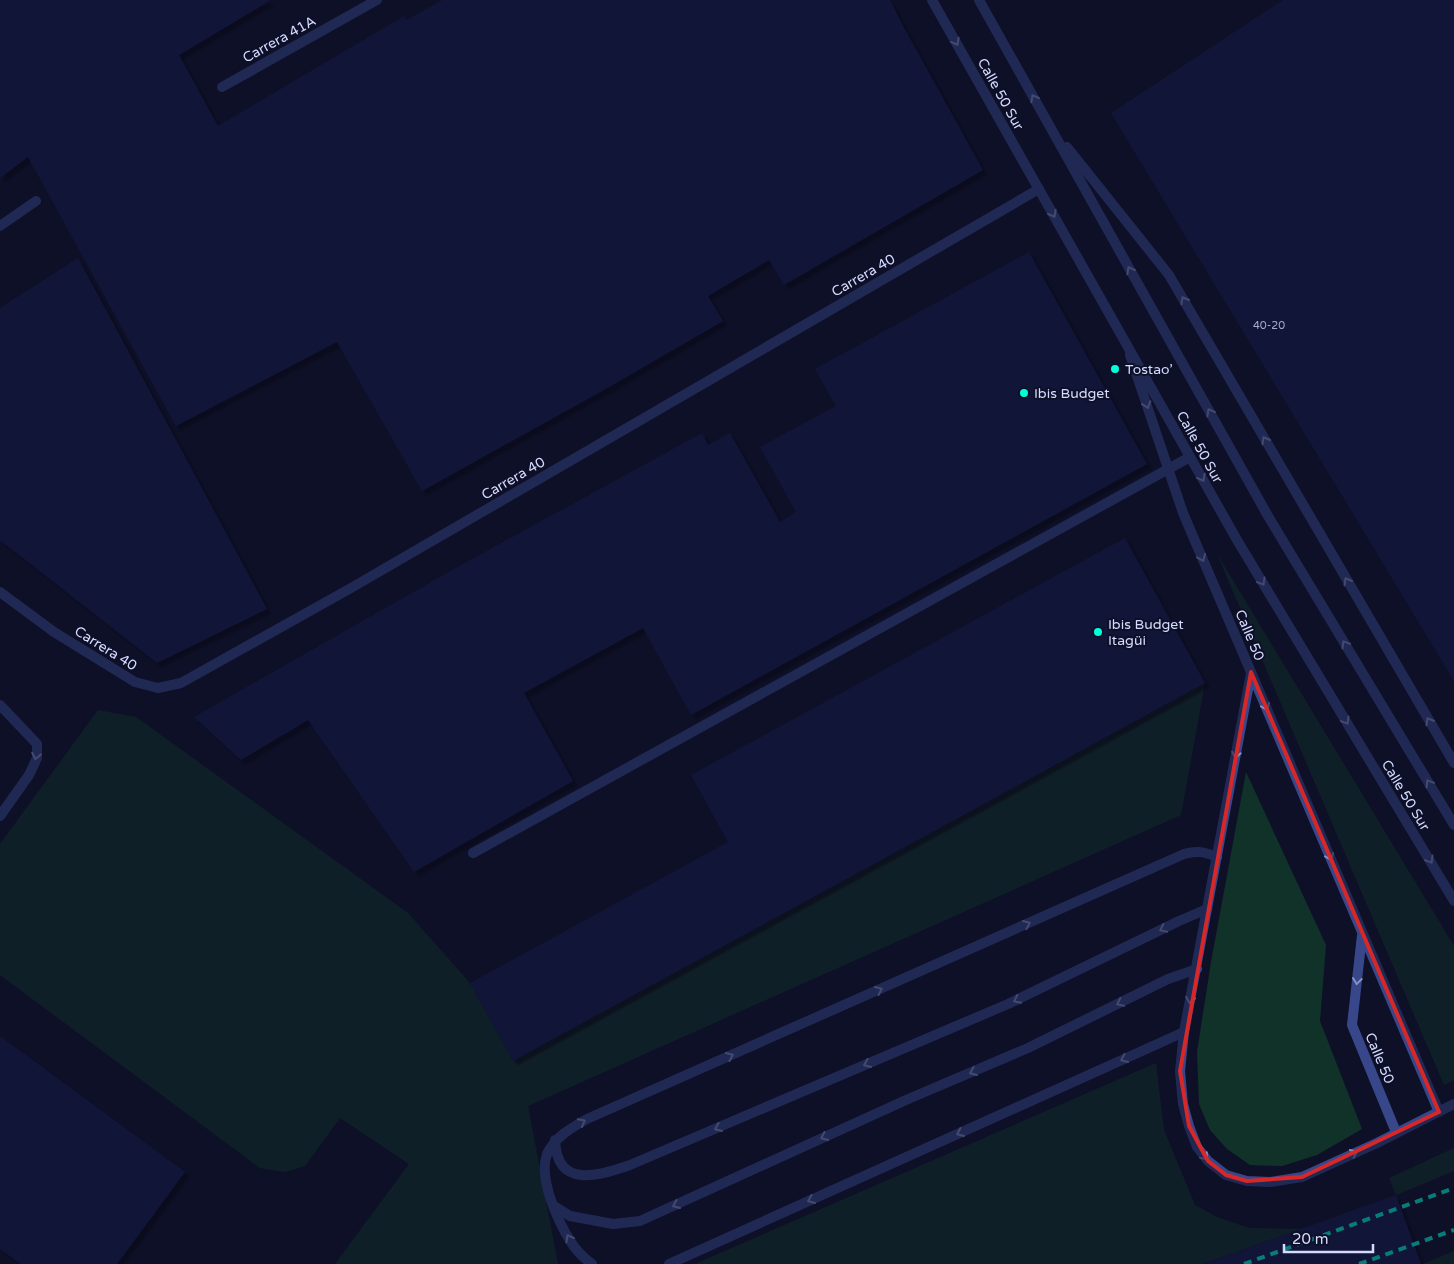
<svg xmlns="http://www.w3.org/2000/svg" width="1454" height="1264" font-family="'Varela Round',sans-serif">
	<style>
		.green { fill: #113229 }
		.building { fill: #191b4a; filter: url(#shadow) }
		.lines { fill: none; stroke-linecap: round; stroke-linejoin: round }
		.service { stroke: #37478a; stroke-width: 10 }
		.minor { stroke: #37478a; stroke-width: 10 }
		.tertiary { stroke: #37478a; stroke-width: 10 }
		.rail { stroke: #01ffdc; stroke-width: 4; stroke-dasharray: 8 6; stroke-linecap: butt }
		.oneway { stroke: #8690c4 }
		.marked { fill: none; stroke: #d62828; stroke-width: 4; stroke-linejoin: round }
		.poi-dot { fill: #01ffdc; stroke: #0e1028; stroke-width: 2 }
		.labels { text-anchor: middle; stroke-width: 4; stroke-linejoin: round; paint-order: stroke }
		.number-label { font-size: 11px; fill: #a6aad2 }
		.street-label { font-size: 14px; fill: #d5daff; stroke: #0e1028 }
		.poi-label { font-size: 14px; fill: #d5daff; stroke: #0e1028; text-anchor: start }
	</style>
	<defs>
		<filter id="shadow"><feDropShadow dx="4.5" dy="4.5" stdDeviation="1" flood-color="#0009"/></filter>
	</defs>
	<rect width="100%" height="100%" fill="#0e1028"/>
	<path class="green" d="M1217,554L1454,946V1080L1444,1085Z
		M1205,683L1181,815L528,1106L558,1264H335L409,1164L340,1118L305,1166L285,1172L260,1168L0,975V844L98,710L136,717L408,913L470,983L513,1061Z
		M1246,772L1326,945L1320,1021L1362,1129L1317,1155L1282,1166L1250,1165L1227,1149L1210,1130L1199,1104L1197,1052L1211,962Z
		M1156,1063L1164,1130L1195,1205L1217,1217L1249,1228L1301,1229L1202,1264H695Z
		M1454,1148V1171L1396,1195L1389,1178Z
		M1454,1251V1264H1423Z"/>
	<path class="building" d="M0,0H271L179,55L218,126L404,16L407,20L442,0H890L902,24L983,170L784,285L769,260L708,296L723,321L611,386L422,491L337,342L176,426L28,157L0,178Z
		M1283,0H1454V681L1111,113Z
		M1029,252L1147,464L691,715L643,628L524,693L573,781L414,872L308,720L241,760L194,717L454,569L702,433L708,445L730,433L780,522L796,512L760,447L836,406L815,369Z
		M78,258L267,609L157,663L0,540V308Z
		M1125,538L1205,683L513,1061L470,983L728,842L691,775Z
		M0,1036L185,1172L117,1264H21L0,1249Z
		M1396,1195L1421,1264H1203Z"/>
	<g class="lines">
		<path class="service" d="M222,87L377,0
			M0,226L36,201
			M0,705L37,744V758L29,775L0,816
			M473,853L1190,457
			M555,1140C557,1189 598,1176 630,1165L1008,1004L1179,921L1207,909
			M554,1206L570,1216L613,1224L640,1221L906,1100L1028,1048L1168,979L1197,969
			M592,1264C584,1258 576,1251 571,1242C558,1222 538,1178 547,1154C555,1137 571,1128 587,1119L1184,854C1197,850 1205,852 1217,857
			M669,1264L1184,1032"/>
		<path class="minor" d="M1130,355L1183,513L1439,1112
			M0,592L54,632L135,682L158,688L181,683L351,588L1039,189
			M1251,673L1184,1032L1180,1071L1183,1104L1189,1126L1197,1147L1208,1161L1226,1175L1247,1181L1270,1182L1302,1177L1377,1143L1454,1104
			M1362,935L1352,1025L1396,1132"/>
		<path class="tertiary" d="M932,0L1237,540L1454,901
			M979,0L1268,516L1454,825
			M1067,147L1169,275L1454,763"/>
		<path class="rail" d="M1244,1264L1454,1188
			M1359,1264L1454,1230"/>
	</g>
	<defs><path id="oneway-chevron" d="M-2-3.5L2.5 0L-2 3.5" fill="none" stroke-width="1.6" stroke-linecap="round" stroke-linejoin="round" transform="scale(1.25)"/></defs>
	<g class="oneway">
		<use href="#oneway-chevron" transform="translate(956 42) rotate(61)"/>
		<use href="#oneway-chevron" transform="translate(1034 98) rotate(-119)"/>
		<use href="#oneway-chevron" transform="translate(1053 214) rotate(61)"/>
		<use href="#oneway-chevron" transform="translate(1130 270) rotate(-119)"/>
		<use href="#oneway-chevron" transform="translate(1184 300) rotate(-120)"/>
		<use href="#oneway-chevron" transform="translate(1147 405) rotate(71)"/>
		<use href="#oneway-chevron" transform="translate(1210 412) rotate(-119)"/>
		<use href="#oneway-chevron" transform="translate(1265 440) rotate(-120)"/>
		<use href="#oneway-chevron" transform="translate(1202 478) rotate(61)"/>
		<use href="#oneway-chevron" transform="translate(1202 558) rotate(67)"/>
		<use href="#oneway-chevron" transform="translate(1347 581) rotate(-120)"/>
		<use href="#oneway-chevron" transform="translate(1262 582) rotate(59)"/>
		<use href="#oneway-chevron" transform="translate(1345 644) rotate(-121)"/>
		<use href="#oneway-chevron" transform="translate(1266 707) rotate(67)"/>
		<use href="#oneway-chevron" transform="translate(1346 721) rotate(59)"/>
		<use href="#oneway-chevron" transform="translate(1429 721) rotate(-120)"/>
		<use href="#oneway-chevron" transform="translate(1236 755) rotate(100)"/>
		<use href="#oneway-chevron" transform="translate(36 756) rotate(101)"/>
		<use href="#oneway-chevron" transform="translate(1429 783) rotate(-121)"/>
		<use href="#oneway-chevron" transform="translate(1330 857) rotate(67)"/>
		<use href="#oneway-chevron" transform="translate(1430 860) rotate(59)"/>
		<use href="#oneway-chevron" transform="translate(1027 924) rotate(-24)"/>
		<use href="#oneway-chevron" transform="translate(1163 929) rotate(154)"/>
		<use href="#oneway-chevron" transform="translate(1357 981) rotate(97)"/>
		<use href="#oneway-chevron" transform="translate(879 990) rotate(-24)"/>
		<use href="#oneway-chevron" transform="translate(1017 1000) rotate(154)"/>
		<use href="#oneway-chevron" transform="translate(1190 1000) rotate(101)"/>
		<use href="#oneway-chevron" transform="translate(1120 1003) rotate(154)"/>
		<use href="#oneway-chevron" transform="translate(730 1056) rotate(-24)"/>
		<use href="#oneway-chevron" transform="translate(1124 1059) rotate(156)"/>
		<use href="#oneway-chevron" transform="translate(867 1064) rotate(157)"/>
		<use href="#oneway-chevron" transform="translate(973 1072) rotate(157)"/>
		<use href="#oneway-chevron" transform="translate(582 1122) rotate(-28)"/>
		<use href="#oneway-chevron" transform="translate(718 1128) rotate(157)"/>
		<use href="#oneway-chevron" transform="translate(960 1133) rotate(156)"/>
		<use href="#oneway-chevron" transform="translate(824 1137) rotate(156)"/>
		<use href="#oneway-chevron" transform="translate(1354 1153) rotate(-25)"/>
		<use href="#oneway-chevron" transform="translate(1205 1157) rotate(50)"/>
		<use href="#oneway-chevron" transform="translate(811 1200) rotate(156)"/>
		<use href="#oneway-chevron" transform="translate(676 1205) rotate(156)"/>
		<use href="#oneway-chevron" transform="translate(569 1238) rotate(-119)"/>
	</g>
	<path d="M0 0H1454V1264H0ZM1251,672L1439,1112L1302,1177L1247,1181L1226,1175L1208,1161L1189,1126L1180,1071Z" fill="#0e1028" fill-opacity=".55" fill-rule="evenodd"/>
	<path class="marked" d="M1251,672L1439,1112L1302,1177L1247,1181L1226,1175L1208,1161L1189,1126L1180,1071Z"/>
	<g class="poi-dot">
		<circle cx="1115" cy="369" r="5"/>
		<circle cx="1024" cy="393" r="5"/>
		<circle cx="1098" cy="632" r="5"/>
	</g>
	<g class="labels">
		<g class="number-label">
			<text x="1269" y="329">40-20</text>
		</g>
		<g class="street-label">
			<text transform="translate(279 39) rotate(-29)" y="5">Carrera 41A</text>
			<text transform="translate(1001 94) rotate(61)" y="5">Calle 50 Sur</text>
			<text transform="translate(863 275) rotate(-30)" y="5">Carrera 40</text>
			<text transform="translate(1200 447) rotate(61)" y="5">Calle 50 Sur</text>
			<text transform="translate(513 478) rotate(-30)" y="5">Carrera 40</text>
			<text transform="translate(1250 635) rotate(67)" y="5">Calle 50</text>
			<text transform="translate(106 648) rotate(32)" y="5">Carrera 40</text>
			<text transform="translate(1406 795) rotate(59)" y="5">Calle 50 Sur</text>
			<text transform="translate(1380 1058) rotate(67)" y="5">Calle 50</text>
		</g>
		<g class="poi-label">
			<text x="1125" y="374">Tostao’</text>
			<text x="1034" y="398">Ibis Budget</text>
			<text x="1108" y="629">Ibis Budget<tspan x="1108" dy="16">Itagüi</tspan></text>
		</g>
	</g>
	<path d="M1284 1244v8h89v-8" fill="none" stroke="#d5daff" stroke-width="2.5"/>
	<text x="1292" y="1244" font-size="15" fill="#d5daff" stroke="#0e1028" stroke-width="4" paint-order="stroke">20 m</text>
</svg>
